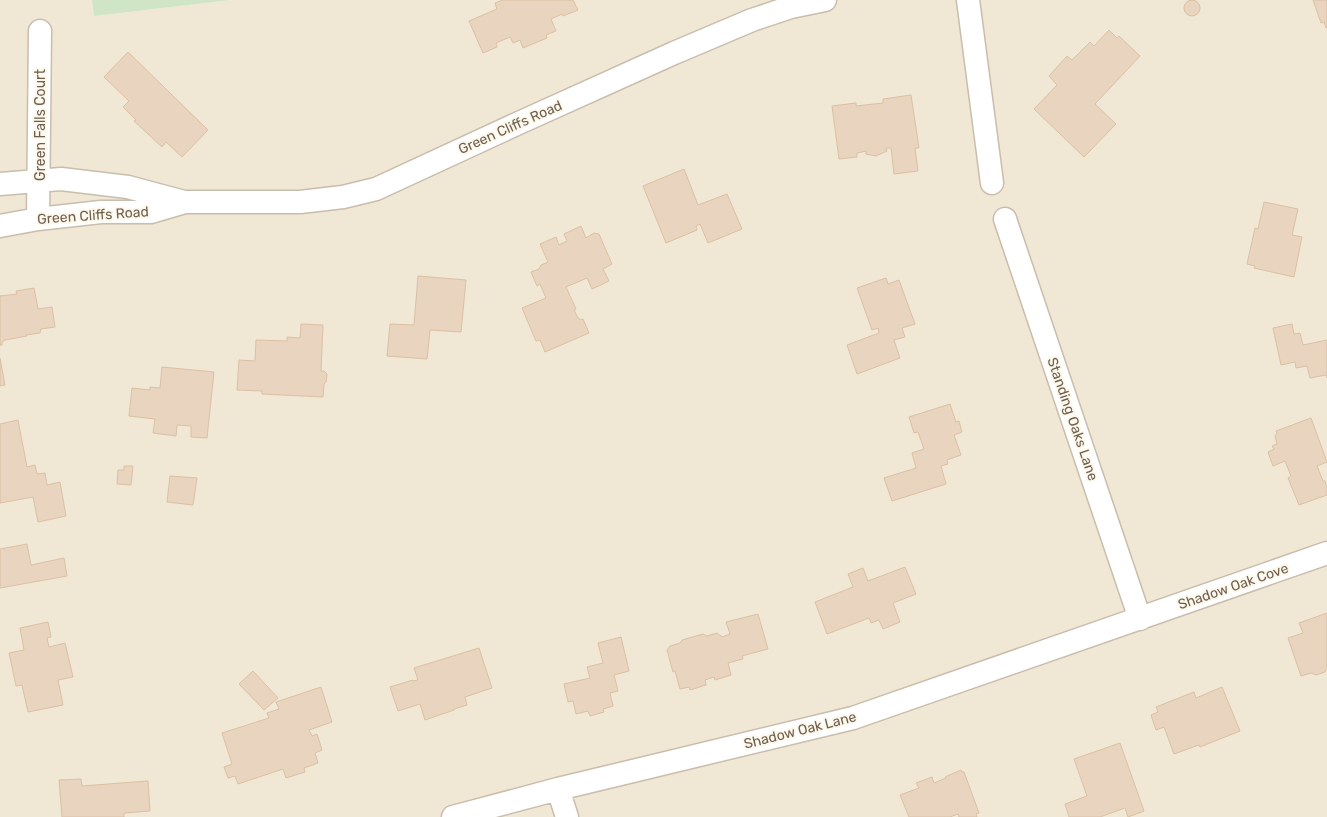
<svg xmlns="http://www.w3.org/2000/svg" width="1327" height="817" font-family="Rubik,sans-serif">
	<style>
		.residential { fill: #f0e7d5 }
		.green { fill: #cfe5c6 }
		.building { fill: #e9d5bf; stroke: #dbc0a4 }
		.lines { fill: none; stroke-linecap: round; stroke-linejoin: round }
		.minor-casing { stroke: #c9bdad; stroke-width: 25 }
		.minor { stroke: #fff; stroke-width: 22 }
		.labels { text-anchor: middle; stroke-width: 4; stroke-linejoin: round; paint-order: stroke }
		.street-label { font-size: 14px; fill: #6f5e4e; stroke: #fcf8ec }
	</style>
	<rect width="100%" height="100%" fill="#f9f4e6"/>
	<path class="residential" d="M0,0H92L94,16L231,0H1327V817H0Z"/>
	<path class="green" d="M92,0H231L94,16Z"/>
	<path class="building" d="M1184 8a8 8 0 1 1 16 0a8 8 0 1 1-16 0Z
		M503,0H573L578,10L563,16L562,14L551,19L556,31L546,35L547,38L523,48L520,40L513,43L510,37L496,43L497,47L483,53L469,21L497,9L495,3Z
		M1313,0H1327V28H1326L1324,22L1321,23Z
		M1109,30L1117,38L1119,36L1140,56L1095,104L1116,124L1084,157L1034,109L1057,85L1049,76L1067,56L1072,60L1090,42L1094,46Z
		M128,52L208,130L182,157L166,142L162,147L134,121L136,120L123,107L129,101L104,77Z
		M911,95L919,148H915L918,171L894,174L891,148H886L887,151L876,156L866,154V151L857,153V157L839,159L832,106L856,103V106L883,103V99Z
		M684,169L698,205L727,194L742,229L708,243L700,224L696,226L697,230L666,243L643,186Z
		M1264,202L1298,209L1292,235L1302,237L1294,277L1254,268L1255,266L1247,264L1255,228L1258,229Z
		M581,226L586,238L594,233L599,234L612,264L603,269L609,281L592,289L587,278L566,287L576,309L574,310L578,318H579L580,320L583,319L589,333L545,352L540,340L536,341L522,308L546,298L540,284L537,286L531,272L539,269L541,265L548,262L540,244L556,237L559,245L567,241L564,234Z
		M418,276L466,280L461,332L430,330L427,359L387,356L390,324L414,325Z
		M886,278L888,284L899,280L915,324L902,328L905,337L894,340L900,358L857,374L847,345L879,333L878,328L872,330L857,288Z
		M34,288L38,309L52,307L55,327L41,329L40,333L26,335L27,336L5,340L2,342V345H0V295V296L17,294L16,291Z
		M301,324L323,325L321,371H324L327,374L326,382L324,384L323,397L262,394V391L237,390L239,360L255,361L256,340L287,341V337L300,338Z
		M1292,324L1294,334L1300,333L1303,345L1327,340V378L1326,375L1310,378L1307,366L1296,368L1295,362L1281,365L1273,328Z
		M0,358L5,385L0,386Z
		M162,367L214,372L207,438L191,437V426L177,425L176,436L153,433L155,419L129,416L132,388L150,390V387L160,388Z
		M950,404L956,422L959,421L962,432L954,435L961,455L947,460L948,464L941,466L946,484L892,501L884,478L916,468L912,453L924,449L918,432L914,433L909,417Z
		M1311,418L1327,462L1317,466L1323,481H1325L1327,488V495L1299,505L1288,478L1291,476L1285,461L1273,466L1268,452L1274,449L1272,446L1277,444L1275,436L1277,433L1276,431Z
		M18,420L27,467L35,465L37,474L45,473L47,485L60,482L66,516L38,522L33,497L0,503V424Z
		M124,466H133L131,485L117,484L118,470H124Z
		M170,476L197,478L193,505L167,502Z
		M27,544L31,565L64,558L67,576L0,588V549Z
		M905,567L916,594L893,603L900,622L883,629L879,620L871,623L869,618L827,634L815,602L853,587L848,574L863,568L868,581Z
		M1327,613V668L1325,672L1316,675L1311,673L1301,676L1288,638L1303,633L1299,623Z
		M758,614L768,649L742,656L743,659L728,663L731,675L715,680L714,677L705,680L706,685L690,690L689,687L680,689L675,671L673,672L667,650L670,646L680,643L682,640L703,634L707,636L717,633L722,637L730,634L726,622Z
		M48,622L51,637L47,638L49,647L65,643L73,677L58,680L63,705L28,712L22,685L16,686L9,653L24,650L20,628Z
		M621,637L629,671L614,675L618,691L610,693L613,706L603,709L604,712L590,716L588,711L576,714L573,701L568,702L564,684L590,678L587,667L603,663L598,643Z
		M479,648L492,688L465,697L467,705L454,709V710L425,720L420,704L398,711L390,687L413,680V681L418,680L414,668Z
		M253,671L278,698L264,710L239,684Z
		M321,687L332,722L309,730L312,736L317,734L322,750L315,753L318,763L304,768L305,772L286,778L283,769L238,784L235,776L228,778L224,767L232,764L222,733L269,718L267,713L279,709L276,702Z
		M1222,687L1240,731L1200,747L1199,745L1174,754L1164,727L1156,730L1151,715L1158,712L1156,707L1194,692L1196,698Z
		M1120,743L1144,811L1128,817L1125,808L1100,817H1069L1065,804L1087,796L1074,759Z
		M961,770L962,772H964L979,813L976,814L977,817H959L958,814L950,817H909L900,795L919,788L916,783L932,777L934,783L946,778L945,777Z
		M81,779L82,786L148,781L150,811L124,813V817H62L59,780Z"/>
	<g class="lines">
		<defs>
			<path id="minor" d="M968,0L992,183
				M0,184L61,179L128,187L184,202
				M38,219L40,31
				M1005,219L1140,619
				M0,226L38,219L101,212H151L185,202H300L343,197L376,189L521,122L674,53L752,20L791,7L825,0
				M558,789L567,817
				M453,817L558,789L853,718L1327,553"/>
		</defs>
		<use href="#minor" class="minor-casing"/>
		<use href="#minor" class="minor"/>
	</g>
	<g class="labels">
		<g class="street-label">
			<text transform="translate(40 125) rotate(-90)" y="5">Green Falls Court</text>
			<text transform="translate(510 127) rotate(-24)" y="5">Green Cliffs Road</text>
			<text transform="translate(93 215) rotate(-4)" y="5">Green Cliffs Road</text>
			<text transform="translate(1073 419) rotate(71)" y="5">Standing Oaks Lane</text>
			<text transform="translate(1233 586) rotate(-19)" y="5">Shadow Oak Cove</text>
			<text transform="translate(800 730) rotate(-14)" y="5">Shadow Oak Lane</text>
		</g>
	</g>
</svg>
